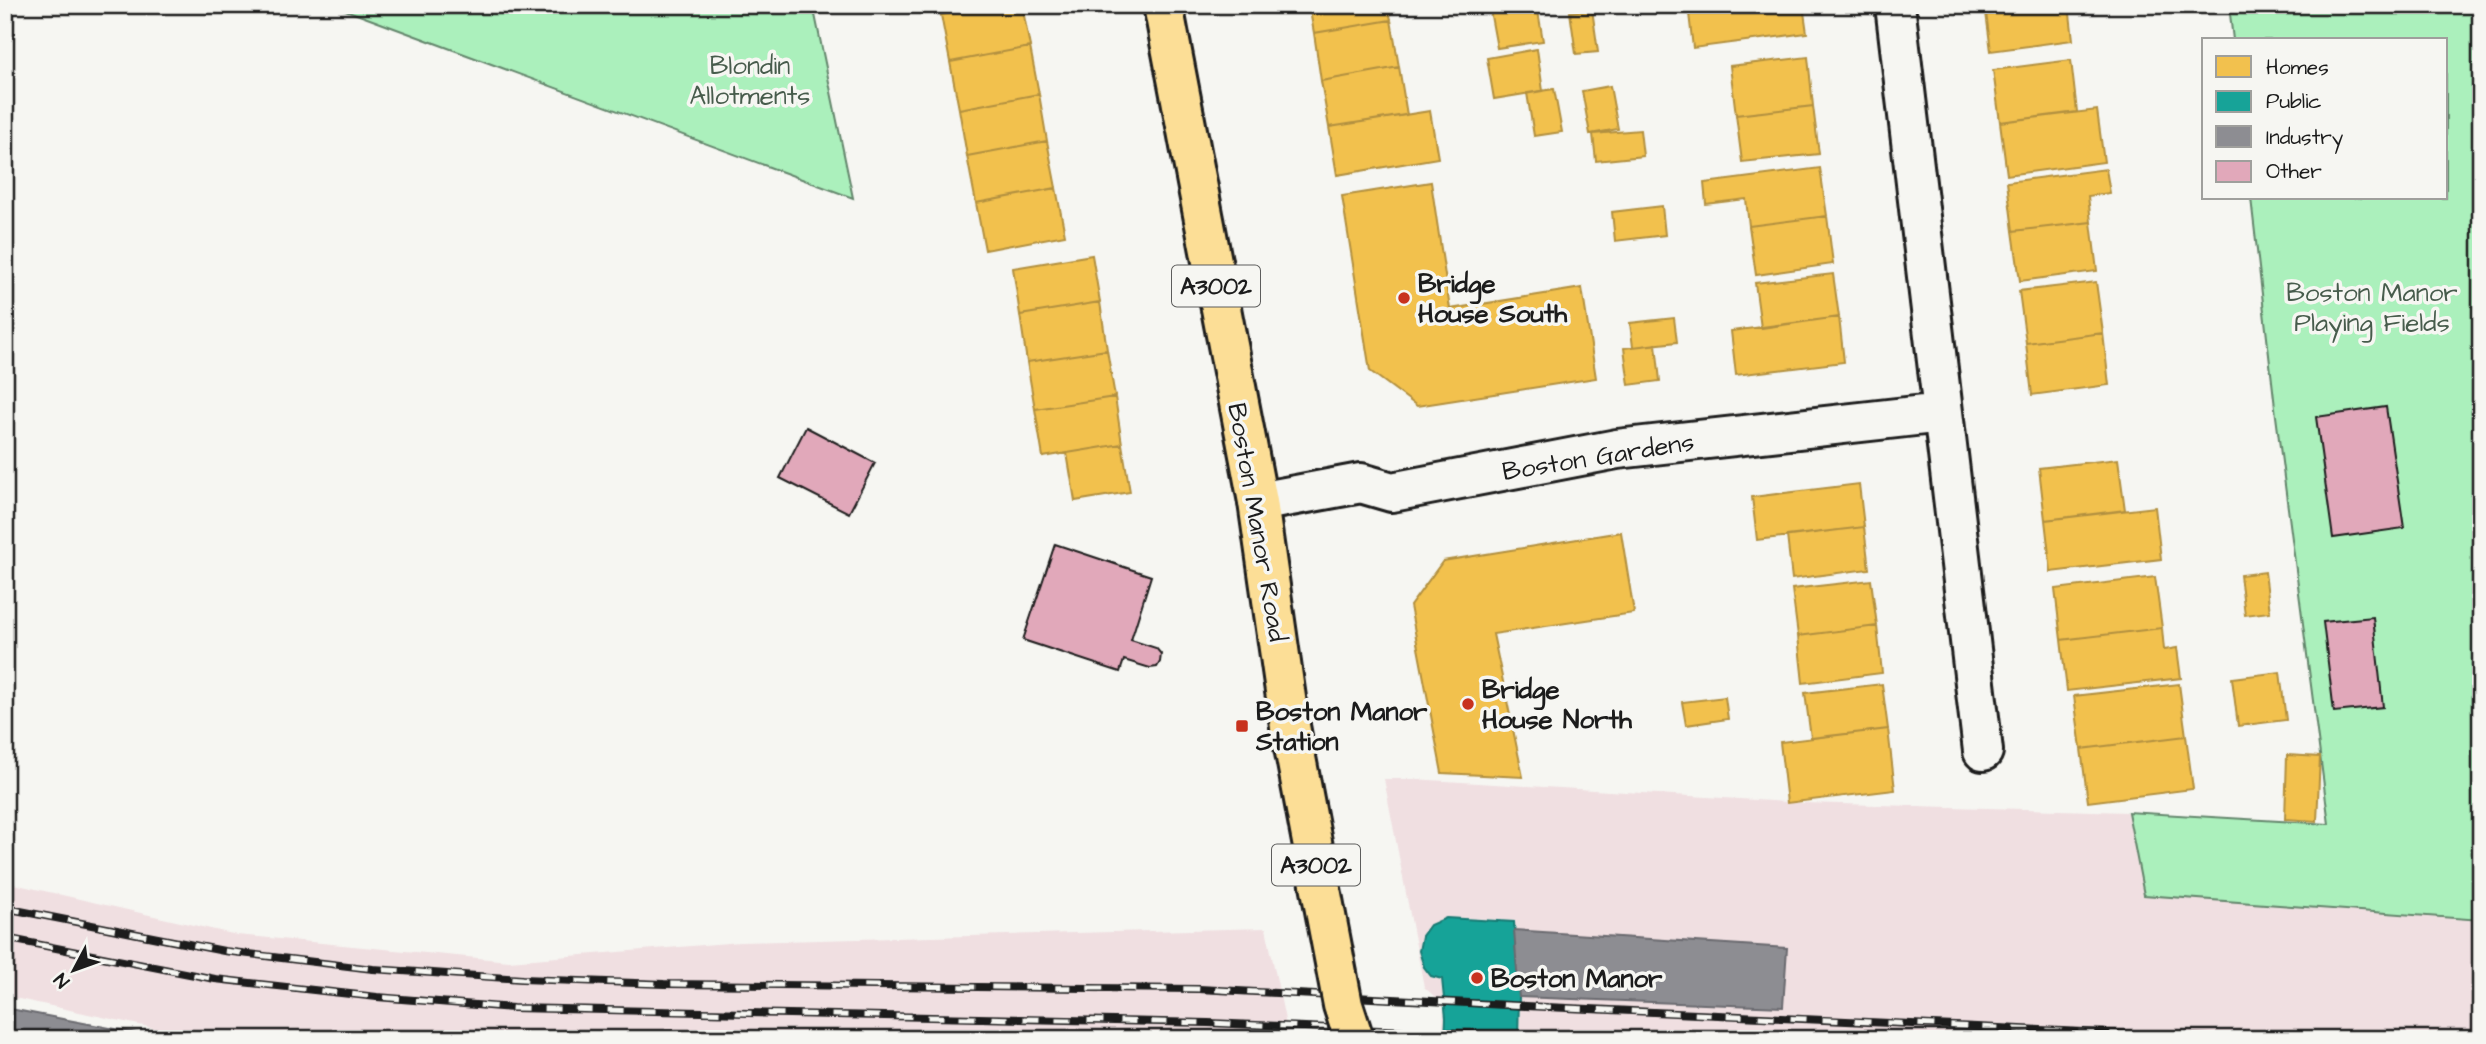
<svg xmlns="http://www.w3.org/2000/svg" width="2486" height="1044" font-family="'Architects Daughter',sans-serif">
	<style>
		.built { fill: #f0dfe1 }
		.green { fill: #abf0bc; stroke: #64866c; stroke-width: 2 }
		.homes { fill: #f2c14e; stroke: #b2903f; stroke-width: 2 }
		.public { fill: #17a398; stroke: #187a73; stroke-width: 2 }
		.industry { fill: #8d8d92; stroke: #6b6b6f; stroke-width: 2 }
		.building { fill: #e1a8ba; stroke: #1c1c1c; stroke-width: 2 }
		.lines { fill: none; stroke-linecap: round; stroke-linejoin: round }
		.street-casing { stroke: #1c1c1c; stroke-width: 44 }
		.primary-casing { stroke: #1c1c1c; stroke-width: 44 }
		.street { stroke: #f6f6f2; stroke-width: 38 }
		.primary { stroke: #fcde96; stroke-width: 38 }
		.rail-casing { stroke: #1c1c1c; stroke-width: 8 }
		.rail { stroke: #f6f6f2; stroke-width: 5; stroke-dasharray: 16; stroke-linecap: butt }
		.primary-bridge-casing { stroke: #1c1c1c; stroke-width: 44; stroke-linecap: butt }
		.primary-bridge { stroke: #fcde96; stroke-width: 38 }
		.poi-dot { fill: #c8321e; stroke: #f6f6f2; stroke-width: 2.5 }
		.labels { text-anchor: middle; stroke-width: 7; stroke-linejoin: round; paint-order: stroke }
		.shield { fill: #f6f6f2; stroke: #5d5d5c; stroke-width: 2 }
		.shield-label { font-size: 24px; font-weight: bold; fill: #1c1c1c }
		.park-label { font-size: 26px; fill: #475c4c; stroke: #f6f6f2 }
		.poi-label { font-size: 26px; font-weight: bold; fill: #1c1c1c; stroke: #f6f6f2; text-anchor: start }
		.street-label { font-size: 26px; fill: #1c1c1c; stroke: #f6f6f2 }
	</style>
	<rect width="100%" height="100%" fill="#f6f6f2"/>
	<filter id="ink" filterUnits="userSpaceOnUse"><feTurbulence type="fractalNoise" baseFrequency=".0143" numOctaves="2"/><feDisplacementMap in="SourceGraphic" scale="14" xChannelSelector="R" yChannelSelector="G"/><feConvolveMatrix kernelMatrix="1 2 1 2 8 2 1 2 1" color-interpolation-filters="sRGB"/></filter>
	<g filter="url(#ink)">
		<path class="built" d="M1384,779H1413L1804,803L2128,812L2329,824L2481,829V1039H1443L1444,1000L1434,996L1424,987Z
			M5,882L237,935L509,961L740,942L1266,928L1289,1039H204L5,996Z"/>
		<path class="green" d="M332,5H813L853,198Z
			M2229,5H2481V920L2144,895L2128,812L2329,824L2276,416L2251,198H2446V40H2233Z"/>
		<path class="homes" d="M939,5H991L941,15Z
			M991,5H1022L1030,47L950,62L941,15Z
			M1309,5H1388L1391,20L1314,33Z
			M1489,5H1537L1543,41L1497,48Z
			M1688,5H1803L1807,33L1693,48Z
			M1985,5H2069L2073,40L1991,51Z
			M1592,9L1598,52L1576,54L1570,12Z
			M1391,20L1399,67L1321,81L1314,33Z
			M1030,47L1039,94L959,109L950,62Z
			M1537,49L1543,91L1494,99L1487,58Z
			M1808,57L1813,106L1736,115L1730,66Z
			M2071,60L2077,112L2000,122L1993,70Z
			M1399,67L1407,115L1329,127L1321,81Z
			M1610,86L1618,129L1590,134L1582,91Z
			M1554,89L1562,132L1534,136L1527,93Z
			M1039,94L1047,141L967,156L959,109Z
			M1813,106L1819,154L1742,162L1736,115Z
			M2097,110L2104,162L2007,175L2000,122Z
			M1430,111L1438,158L1337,175L1329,127Z
			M1640,130L1643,156L1596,161L1593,134Z
			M1047,141L1056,188L976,203L967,156Z
			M1820,168L1827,216L1749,226L1746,199L1706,204L1704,183Z
			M2106,169L2110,193L2088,196L2091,222L2013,231L2007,182Z
			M1431,182L1450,309L1582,288L1596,378L1417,406L1370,371L1342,196Z
			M1056,188L1065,235L985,250L976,203Z
			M1662,206L1665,235L1615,241L1612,212Z
			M1827,216L1833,264L1756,275L1749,226Z
			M2091,222L2097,271L2020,281L2013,231Z
			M1092,255L1100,302L1020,315L1013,268Z
			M1833,274L1839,317L1761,328L1755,283Z
			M2096,282L2103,333L2026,343L2019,291Z
			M1100,302L1107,350L1027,362L1020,315Z
			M1839,317L1844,362L1736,375L1731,331Z
			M1674,318L1677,342L1633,347L1630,323Z
			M2103,333L2109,385L2032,395L2026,343Z
			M1656,344L1660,381L1629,385L1624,348Z
			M1107,350L1115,397L1035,409L1027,362Z
			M1115,397L1122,444L1043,457L1035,409Z
			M1122,444L1130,492L1075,501L1067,453Z
			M2118,459L2125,510L2045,520L2039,468Z
			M1859,484L1864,527L1757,540L1752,497Z
			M2155,507L2161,559L2051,572L2045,520Z
			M1864,527L1869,569L1792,579L1787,536Z
			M1621,532L1634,613L1493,634L1523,777L1442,773L1410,606L1443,561Z
			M2265,572L2270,612L2245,615L2240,575Z
			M2155,577L2162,628L2061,640L2055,589Z
			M1871,580L1877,626L1798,636L1792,589Z
			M1877,626L1882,673L1803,683L1798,636Z
			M2162,628L2164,650L2177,648L2181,678L2067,691L2061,640Z
			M2280,672L2286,720L2238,726L2232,678Z
			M1882,684L1888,729L1811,738L1805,693Z
			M2179,684L2186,736L2081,749L2074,696Z
			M1725,697L1728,719L1686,725L1682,702Z
			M1888,729L1895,790L1787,803L1780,742Z
			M2186,736L2193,789L2088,802L2081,749Z
			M2287,755L2320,757L2317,821L2285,819Z"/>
		<path class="public" d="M1446,918L1514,922L1519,997L1518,1039H1445L1446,1018L1442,979L1431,976L1424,967L1419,951L1422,936L1430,925Z"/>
		<path class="industry" d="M1514,930L1787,948L1783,1007L1519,997Z
			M5,1008L152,1036L151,1039H5Z"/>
		<path class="building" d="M2386,407L2404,528L2333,538L2316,417Z
			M806,427L875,463L849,513L780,478Z
			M1055,544L1151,576L1131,640L1156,648L1161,654L1160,662L1157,667L1150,668L1124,660L1120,672L1023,640Z
			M2373,617L2383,707L2334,712L2323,622Z"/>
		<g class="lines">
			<defs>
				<path id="street" d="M1895,5L1983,751
					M1258,502L1361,483L1392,492L1617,449L1942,413"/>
				<path id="primary" d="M1163,5L1258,502L1290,726"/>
			</defs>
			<use href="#street" class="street-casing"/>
			<use href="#primary" class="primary-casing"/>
			<use href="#street" class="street"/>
			<use href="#primary" class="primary"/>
			<defs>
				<path id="rail" d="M5,908L224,951L373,969L522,979L664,984L1199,989L1546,1007L2234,1039
					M5,938L215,979L377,997L513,1008L1208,1023L1598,1039"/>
			</defs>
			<use href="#rail" class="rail-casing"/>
			<use href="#rail" class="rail"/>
			<defs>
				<path id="primary-bridge" d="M1290,726L1343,1005L1354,1039"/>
			</defs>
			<use href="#primary-bridge" class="primary-bridge-casing"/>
			<use href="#primary-bridge" class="primary-bridge"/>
		</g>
	</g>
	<g class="poi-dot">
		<circle cx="1404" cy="298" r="7"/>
		<circle cx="1468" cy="704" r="7"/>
		<rect x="1235" y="719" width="14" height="14" rx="3.5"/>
		<circle cx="1477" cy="978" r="7"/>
	</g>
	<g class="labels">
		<g class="shield">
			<rect x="1172" y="265.5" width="88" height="41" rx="5"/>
			<rect x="1272" y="844.5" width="88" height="41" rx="5"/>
		</g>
		<g class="shield-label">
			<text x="1216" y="294">A3002</text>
			<text x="1316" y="873">A3002</text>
		</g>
		<g class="park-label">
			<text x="750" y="74">Blondin<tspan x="750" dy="30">Allotments</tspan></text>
			<text x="2372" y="301">Boston Manor<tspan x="2372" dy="30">Playing Fields</tspan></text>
		</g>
		<g class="poi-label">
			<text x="1418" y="292">Bridge<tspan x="1418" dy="30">House South</tspan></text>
			<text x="1482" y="698">Bridge<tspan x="1482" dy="30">House North</tspan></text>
			<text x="1256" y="720">Boston Manor<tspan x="1256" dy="30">Station</tspan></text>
			<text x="1491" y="987">Boston Manor</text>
		</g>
		<g class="street-label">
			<text transform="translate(1598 456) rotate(-9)" y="9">Boston Gardens</text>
			<text transform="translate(1258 522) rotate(80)" y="9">Boston Manor Road</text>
		</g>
	</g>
	<rect width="2486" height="1044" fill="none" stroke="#f6f6f2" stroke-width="28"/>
	<rect x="14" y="14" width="2458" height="1016" fill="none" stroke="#1c1c1c" stroke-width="2.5" filter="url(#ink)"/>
	<rect x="2202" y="38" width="245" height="161" fill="#f6f6f2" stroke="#9f9f9c" stroke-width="2"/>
	<rect x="2216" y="56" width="35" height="21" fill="#f2c14e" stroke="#9f9f9c" stroke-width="2"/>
	<text x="2266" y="74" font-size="21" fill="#1c1c1c">Homes</text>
	<rect x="2216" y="91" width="35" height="21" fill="#17a398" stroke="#9f9f9c" stroke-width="2"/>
	<text x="2266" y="108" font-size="21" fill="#1c1c1c">Public</text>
	<rect x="2216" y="126" width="35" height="21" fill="#8d8d92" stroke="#9f9f9c" stroke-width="2"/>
	<text x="2266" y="144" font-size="21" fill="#1c1c1c">Industry</text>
	<rect x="2216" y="161" width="35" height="21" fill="#e1a8ba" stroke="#9f9f9c" stroke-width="2"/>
	<text x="2266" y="178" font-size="21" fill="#1c1c1c">Other</text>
	<g transform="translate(74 970) rotate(229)" stroke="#f6f6f2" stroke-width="5" paint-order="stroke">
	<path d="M0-5L12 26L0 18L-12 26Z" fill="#1c1c1c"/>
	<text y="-10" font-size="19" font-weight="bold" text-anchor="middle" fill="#1c1c1c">N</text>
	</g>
</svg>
